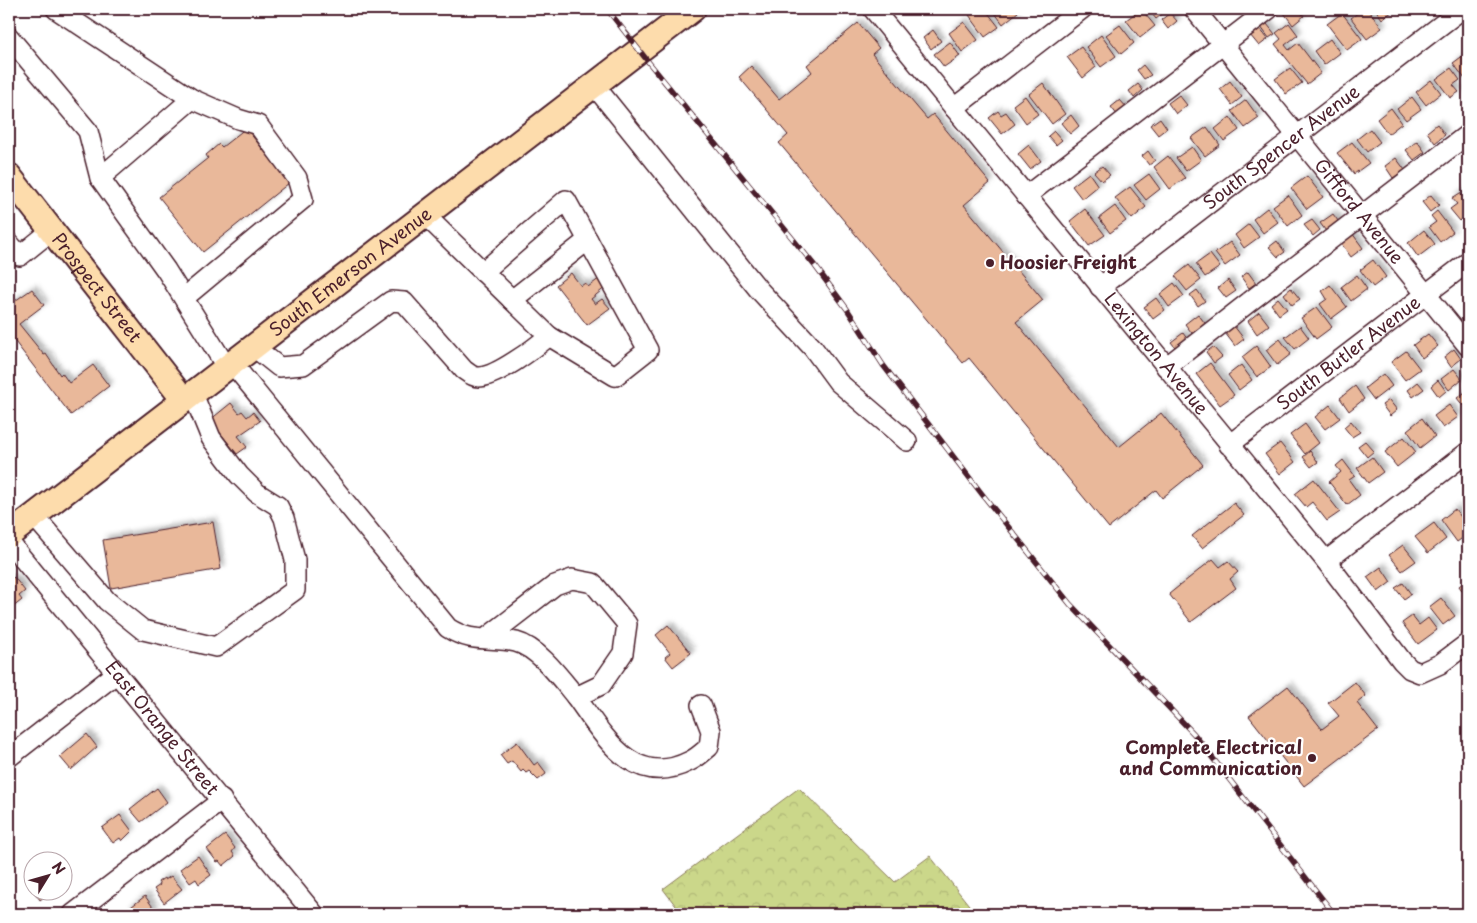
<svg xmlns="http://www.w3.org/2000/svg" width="1477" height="923" font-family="'Playpen Sans',sans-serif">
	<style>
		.forest { fill: url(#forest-crowns); stroke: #8a7b5a }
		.building { fill: #e9b89a; stroke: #4a1f2b; filter: url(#shadow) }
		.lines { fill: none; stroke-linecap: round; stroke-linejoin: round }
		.minor-casing { stroke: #4a1f2b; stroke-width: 22 }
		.major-casing { stroke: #4a1f2b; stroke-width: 28 }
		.minor { stroke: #fff; stroke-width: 19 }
		.major { stroke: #fddcac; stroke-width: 24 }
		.rail-casing { stroke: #4a1f2b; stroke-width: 5.5 }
		.rail { stroke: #fff; stroke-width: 4; stroke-dasharray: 11; stroke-linecap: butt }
		.poi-dot { fill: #4a1f2b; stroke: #fff; stroke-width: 2 }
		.labels { text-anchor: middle; stroke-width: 4.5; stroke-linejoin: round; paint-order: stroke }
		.street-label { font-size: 18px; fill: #4a1f2b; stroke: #fff }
		.poi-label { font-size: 18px; font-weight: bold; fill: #4a1f2b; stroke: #fff; text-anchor: start }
	</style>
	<defs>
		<pattern id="forest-crowns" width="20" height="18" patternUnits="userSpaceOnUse" patternTransform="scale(1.25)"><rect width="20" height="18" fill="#cbd78a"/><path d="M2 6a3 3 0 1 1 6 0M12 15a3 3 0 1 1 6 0" fill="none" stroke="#b0b877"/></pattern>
		<filter id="shadow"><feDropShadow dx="4" dy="-4" stdDeviation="2.5" flood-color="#0004"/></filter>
	</defs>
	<rect width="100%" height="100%" fill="#fff"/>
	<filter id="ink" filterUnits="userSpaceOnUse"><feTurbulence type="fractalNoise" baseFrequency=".02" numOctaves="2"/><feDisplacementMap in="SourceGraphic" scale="10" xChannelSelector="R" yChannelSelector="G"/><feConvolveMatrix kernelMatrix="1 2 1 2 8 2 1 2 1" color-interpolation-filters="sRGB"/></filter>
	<g filter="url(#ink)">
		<path class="forest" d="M799,788L895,882L930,856L976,914H682L663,889Z"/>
		<path class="building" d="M977,9H985L999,27L985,37L969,15Z
			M992,9H1016L1018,12L1003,24Z
			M1141,9L1155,26L1140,38L1126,20Z
			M1148,9H1169L1156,19Z
			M1290,9H1298L1304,16L1293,25L1284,13Z
			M1363,9H1368L1382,28L1367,39L1351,18Z
			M1375,9H1396L1382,19Z
			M1170,13L1177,21L1168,29L1161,20Z
			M1342,13L1362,39L1347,50L1327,24Z
			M1263,19L1275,34L1269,38L1258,23Z
			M964,22L978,40L962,52L949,33Z
			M858,23L879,48L872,54L927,119L933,114L990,183L964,205L1043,300L1016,322L1119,447L1161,413L1203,465L1162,498L1156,490L1109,528L969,358L963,363L779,143L788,135L739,77L751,66L779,99L812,72L807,65Z
			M1289,23L1298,35L1285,45L1289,50L1298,43L1321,73L1307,84L1275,44L1281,39L1276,33Z
			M1120,25L1134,43L1121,54L1106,35Z
			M1259,28L1268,39L1259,46L1250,35Z
			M933,30L941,41L931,49L923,38Z
			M1101,35L1116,56L1101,67L1086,47Z
			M1330,39L1340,53L1324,65L1314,51Z
			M950,42L960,56L944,67L934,54Z
			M1081,47L1096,67L1083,78L1067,57Z
			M1468,52V77L1465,79L1453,63Z
			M1143,65L1151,75L1144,79L1137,70Z
			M1290,68L1302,83L1286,94L1275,79Z
			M1451,68L1460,80L1453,85L1459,92L1450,98L1436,79Z
			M1431,80L1441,93L1426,105L1416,92Z
			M1230,81L1242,97L1232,105L1220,89Z
			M1043,83L1065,114L1052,124L1029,94Z
			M1138,84L1143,90L1134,98L1129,91Z
			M1179,95L1187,105L1176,114L1168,103Z
			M1025,96L1038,114L1026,123L1013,105Z
			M1412,97L1421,109L1406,120L1397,109Z
			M1120,100L1128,109L1118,116L1111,107Z
			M1246,100L1259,118L1245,128L1232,111Z
			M1391,108L1402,123L1388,134L1377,119Z
			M998,111L1001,115L1006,112L1015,124L1002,134L989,118Z
			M1071,115L1079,126L1070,134L1061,123Z
			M1230,117L1239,130L1224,141L1215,129Z
			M1160,118L1167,128L1158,135L1150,125Z
			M1437,124L1445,135L1435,143L1427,132Z
			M1207,127L1220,145L1205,156L1191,138Z
			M246,128L289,183L203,252L159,197L208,158L206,155L219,144L222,147Z
			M1370,129L1380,142L1367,152L1357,139Z
			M1054,131L1062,140L1056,145L1048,136Z
			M1417,141L1425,152L1414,160L1406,150Z
			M1352,142L1369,163L1354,174L1337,153Z
			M1029,145L1041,161L1030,169L1018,154Z
			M1192,147L1201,160L1186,171L1176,158Z
			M1148,151L1155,161L1149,165L1142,156Z
			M1168,156L1185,178L1170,189L1154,167Z
			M1396,158L1405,170L1393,178L1385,166Z
			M1102,166L1110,175L1102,181L1094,172Z
			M1089,173L1098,186L1082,199L1072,186Z
			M1149,174L1160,189L1146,200L1134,185Z
			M1307,176L1323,197L1307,209L1291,188Z
			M1130,187L1146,207L1132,219L1115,198Z
			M1460,193L1468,204V215L1460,221L1450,209L1457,204L1452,198Z
			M1288,195L1302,215L1288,226L1273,206Z
			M1431,195L1439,205L1430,212L1422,202Z
			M1115,206L1126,221L1110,233L1099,218Z
			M1267,208L1278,222L1263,233L1253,219Z
			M1085,209L1105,235L1089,246L1070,221Z
			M1437,211L1453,232L1440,242L1429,227L1436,222L1431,216Z
			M1333,214L1341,225L1328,234L1320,223Z
			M1312,220L1320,230L1313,236L1304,225Z
			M1249,224L1259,237L1244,248L1235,235Z
			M1424,230L1435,244L1418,257L1408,243Z
			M1352,233L1363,248L1351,257L1340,242Z
			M1277,241L1285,252L1278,257L1269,247Z
			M1230,242L1240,255L1225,266L1215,253Z
			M1210,254L1220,267L1205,277L1196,264Z
			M1373,260L1386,277L1373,287L1360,270Z
			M1189,265L1201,280L1187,291L1175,276Z
			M1248,272L1256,283L1249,288L1241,277Z
			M571,273L581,286L585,283L588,287L600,278L606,287L591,299L595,304L602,299L610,308L587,325L556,285Z
			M1357,275L1367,289L1351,301L1341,287Z
			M1228,280L1236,291L1226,298L1218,288Z
			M1174,283L1184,296L1169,307L1160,294Z
			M1330,285L1347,307L1331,319L1320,304L1327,299L1322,291Z
			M1291,288L1300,299L1292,305L1284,294Z
			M32,289L44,305L19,324L44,355L46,354L60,375L62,373L69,383L93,365L109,386L71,415L9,334V305Z
			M1197,290L1205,301L1198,306L1190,295Z
			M1156,298L1165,310L1153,319L1144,307Z
			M1278,298L1287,309L1279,315L1271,304Z
			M1317,307L1332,327L1316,339L1301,318Z
			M1259,312L1269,325L1257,334L1248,321Z
			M1198,314L1207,326L1194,336L1185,324Z
			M1234,326L1244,339L1235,346L1225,333Z
			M1300,326L1309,338L1295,349L1285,337Z
			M1183,333L1190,343L1178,351L1171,342Z
			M1428,334L1438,346L1422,358L1413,345Z
			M1280,339L1291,354L1277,365L1266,350Z
			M1256,346L1271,367L1257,377L1242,357Z
			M1213,347L1222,357L1214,363L1206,352Z
			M1454,349L1461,359L1451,367L1444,357Z
			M1406,351L1420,369L1405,380L1391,362Z
			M1210,363L1234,395L1220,405L1196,374Z
			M1241,365L1252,380L1239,390L1228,375Z
			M1454,369L1462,379L1449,390L1441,379Z
			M1383,374L1392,386L1374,400L1365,388Z
			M1438,380L1446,391L1439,397L1431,386Z
			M1418,382L1424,389L1413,397L1408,390Z
			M1355,386L1364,399L1349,411L1340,398Z
			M1468,390V410L1467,411L1457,398Z
			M1389,400L1397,410L1390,416L1382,405Z
			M231,403L239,413L242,411L247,417L253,412L260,421L238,436L247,447L237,454L210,420Z
			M1330,405L1340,418L1325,429L1315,417Z
			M1449,405L1458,417L1443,428L1434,416Z
			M1422,418L1435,436L1420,448L1407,430Z
			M1351,421L1360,432L1352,437L1344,427Z
			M1305,424L1319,443L1305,454L1290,435Z
			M1404,437L1416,452L1397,467L1385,452Z
			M1365,441L1374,451L1367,457L1358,446Z
			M1280,443L1295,462L1280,474L1265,454Z
			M1310,451L1318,462L1311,467L1303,457Z
			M1372,457L1383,472L1368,483L1357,468Z
			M1343,460L1355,476L1349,480L1360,495L1347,505L1329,482L1341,472L1336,466Z
			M1314,479L1340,512L1327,521L1312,502L1306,507L1295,494Z
			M1234,503L1244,515L1202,548L1192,536Z
			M1455,509L1468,526V534L1457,542L1441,520Z
			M213,522L221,569L111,588L103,540Z
			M1434,523L1446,539L1428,553L1415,537Z
			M1403,545L1416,561L1402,571L1389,555Z
			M1213,559L1220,567L1228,561L1238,572L1230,579L1236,588L1191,622L1169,594Z
			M1381,567L1391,582L1378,592L1367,577Z
			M9,577L11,580L14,577L25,591L19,596L22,600L12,608L9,604Z
			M1468,579V599L1459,586Z
			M1403,583L1411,594L1404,599L1395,588Z
			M1441,598L1455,616L1443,625L1429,607Z
			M1412,616L1419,625L1428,618L1437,630L1418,644L1402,623Z
			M668,625L691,653L673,667L665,657L670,653L656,635Z
			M1355,682L1366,696L1357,703L1378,730L1304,786L1249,716L1288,686L1322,729L1339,716L1328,703Z
			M87,734L97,747L71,770L60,757Z
			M517,742L534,765L538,762L544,770L546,774L538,780L529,771L526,773L523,770L521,772L512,761L507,764L500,755Z
			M157,788L167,802L141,822L130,809Z
			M120,815L132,831L122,841L120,838L113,843L102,828Z
			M225,835L235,848L232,852L235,856L223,866L219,861L217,862L207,849Z
			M198,856L211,875L199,884L196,879L190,883L180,869Z
			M171,876L182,889L164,903L154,889L160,885L158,882L164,878L165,880Z
			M33,890H53L40,900Z
			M145,896L155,910L150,914H130L127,910Z"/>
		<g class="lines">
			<defs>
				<g id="minor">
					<path d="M56,9L192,99L100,178"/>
					<path id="s1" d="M873,9L1326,561L1402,661L1410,669L1420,673L1440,664L1468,643"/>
					<path id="s2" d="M1194,9L1468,346"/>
					<path d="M9,37L88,131L100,178L166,270L227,368"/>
					<path d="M594,85L759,290L813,348L838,382L907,441"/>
					<path d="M954,108L1082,9"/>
					<path d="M1026,196L1269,9"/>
					<path d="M425,215L549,336"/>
					<path d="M9,243L20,256L51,231"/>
					<path id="s3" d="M1100,287L1462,9"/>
					<path d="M184,298L303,199L297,178L258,125L238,119L192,99"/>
					<path d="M512,300L588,240"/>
					<path d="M254,347L279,367L303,365L391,301L404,302L464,370C468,373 473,377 478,377C495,378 535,348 549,336L615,376L648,350L566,200L483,272"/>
					<path d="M232,363L448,628C473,644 490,636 516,642C539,648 561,679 576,697L601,685L623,653L627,624L593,583L572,579L555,585L485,639"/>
					<path d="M1166,367L1253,299L1468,134"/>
					<path id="s4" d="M1229,445L1468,262"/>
					<path d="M34,516L107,601L143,630L216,647L295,590V560L284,518L278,506L257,493L239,475L211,438L193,394"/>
					<path id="s5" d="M9,542L314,914"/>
					<path d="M1326,561L1468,452"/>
					<path d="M576,697C604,736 633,790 690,761C697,758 703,752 709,747L711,731L701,705"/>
					<path d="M9,757L117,673"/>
					<path d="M73,914L222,800"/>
				</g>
				<g id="major">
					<path id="s6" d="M9,176L184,400"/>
					<path id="s7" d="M9,535L693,9"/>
				</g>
			</defs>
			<use href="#minor" class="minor-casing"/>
			<use href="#major" class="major-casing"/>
			<use href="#minor" class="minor"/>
			<use href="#major" class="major"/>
			<defs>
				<path id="rail" d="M607,9L650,64L815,266L847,309L883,365L982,494L1070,604L1194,734L1334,914"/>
			</defs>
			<use href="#rail" class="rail-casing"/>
			<use href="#rail" class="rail"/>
		</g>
	</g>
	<g class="poi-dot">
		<circle cx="990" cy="263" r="5"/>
		<circle cx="1312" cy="758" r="5"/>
	</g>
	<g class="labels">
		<g class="street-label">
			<text dy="6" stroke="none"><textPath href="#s3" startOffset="229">South Spencer Avenue</textPath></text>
			<text dy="6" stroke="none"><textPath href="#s2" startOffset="261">Gifford Avenue</textPath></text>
			<text dy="6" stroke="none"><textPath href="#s7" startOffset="431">South Emerson Avenue</textPath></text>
			<text dy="6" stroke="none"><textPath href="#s6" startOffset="142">Prospect Street</textPath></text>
			<text dy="6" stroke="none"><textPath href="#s1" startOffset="446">Lexington Avenue</textPath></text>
			<text dy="6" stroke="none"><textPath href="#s4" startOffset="151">South Butler Avenue</textPath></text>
			<text dy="6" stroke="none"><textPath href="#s5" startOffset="241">East Orange Street</textPath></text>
		</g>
		<g class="poi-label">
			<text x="1000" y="269">Hoosier Freight</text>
			<text x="1302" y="754" text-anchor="end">Complete Electrical<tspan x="1302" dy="21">and Communication</tspan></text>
		</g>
	</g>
	<rect width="1477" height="923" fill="none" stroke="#fff" stroke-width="30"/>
	<rect x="15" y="15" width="1447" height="893" fill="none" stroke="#4a1f2b" stroke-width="2" filter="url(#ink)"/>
	<g transform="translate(48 876) rotate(53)"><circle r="24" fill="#ffffff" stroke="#b7a5aa"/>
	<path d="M0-4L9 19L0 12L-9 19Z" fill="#4a1f2b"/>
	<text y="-8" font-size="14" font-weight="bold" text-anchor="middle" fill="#4a1f2b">N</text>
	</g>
</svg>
